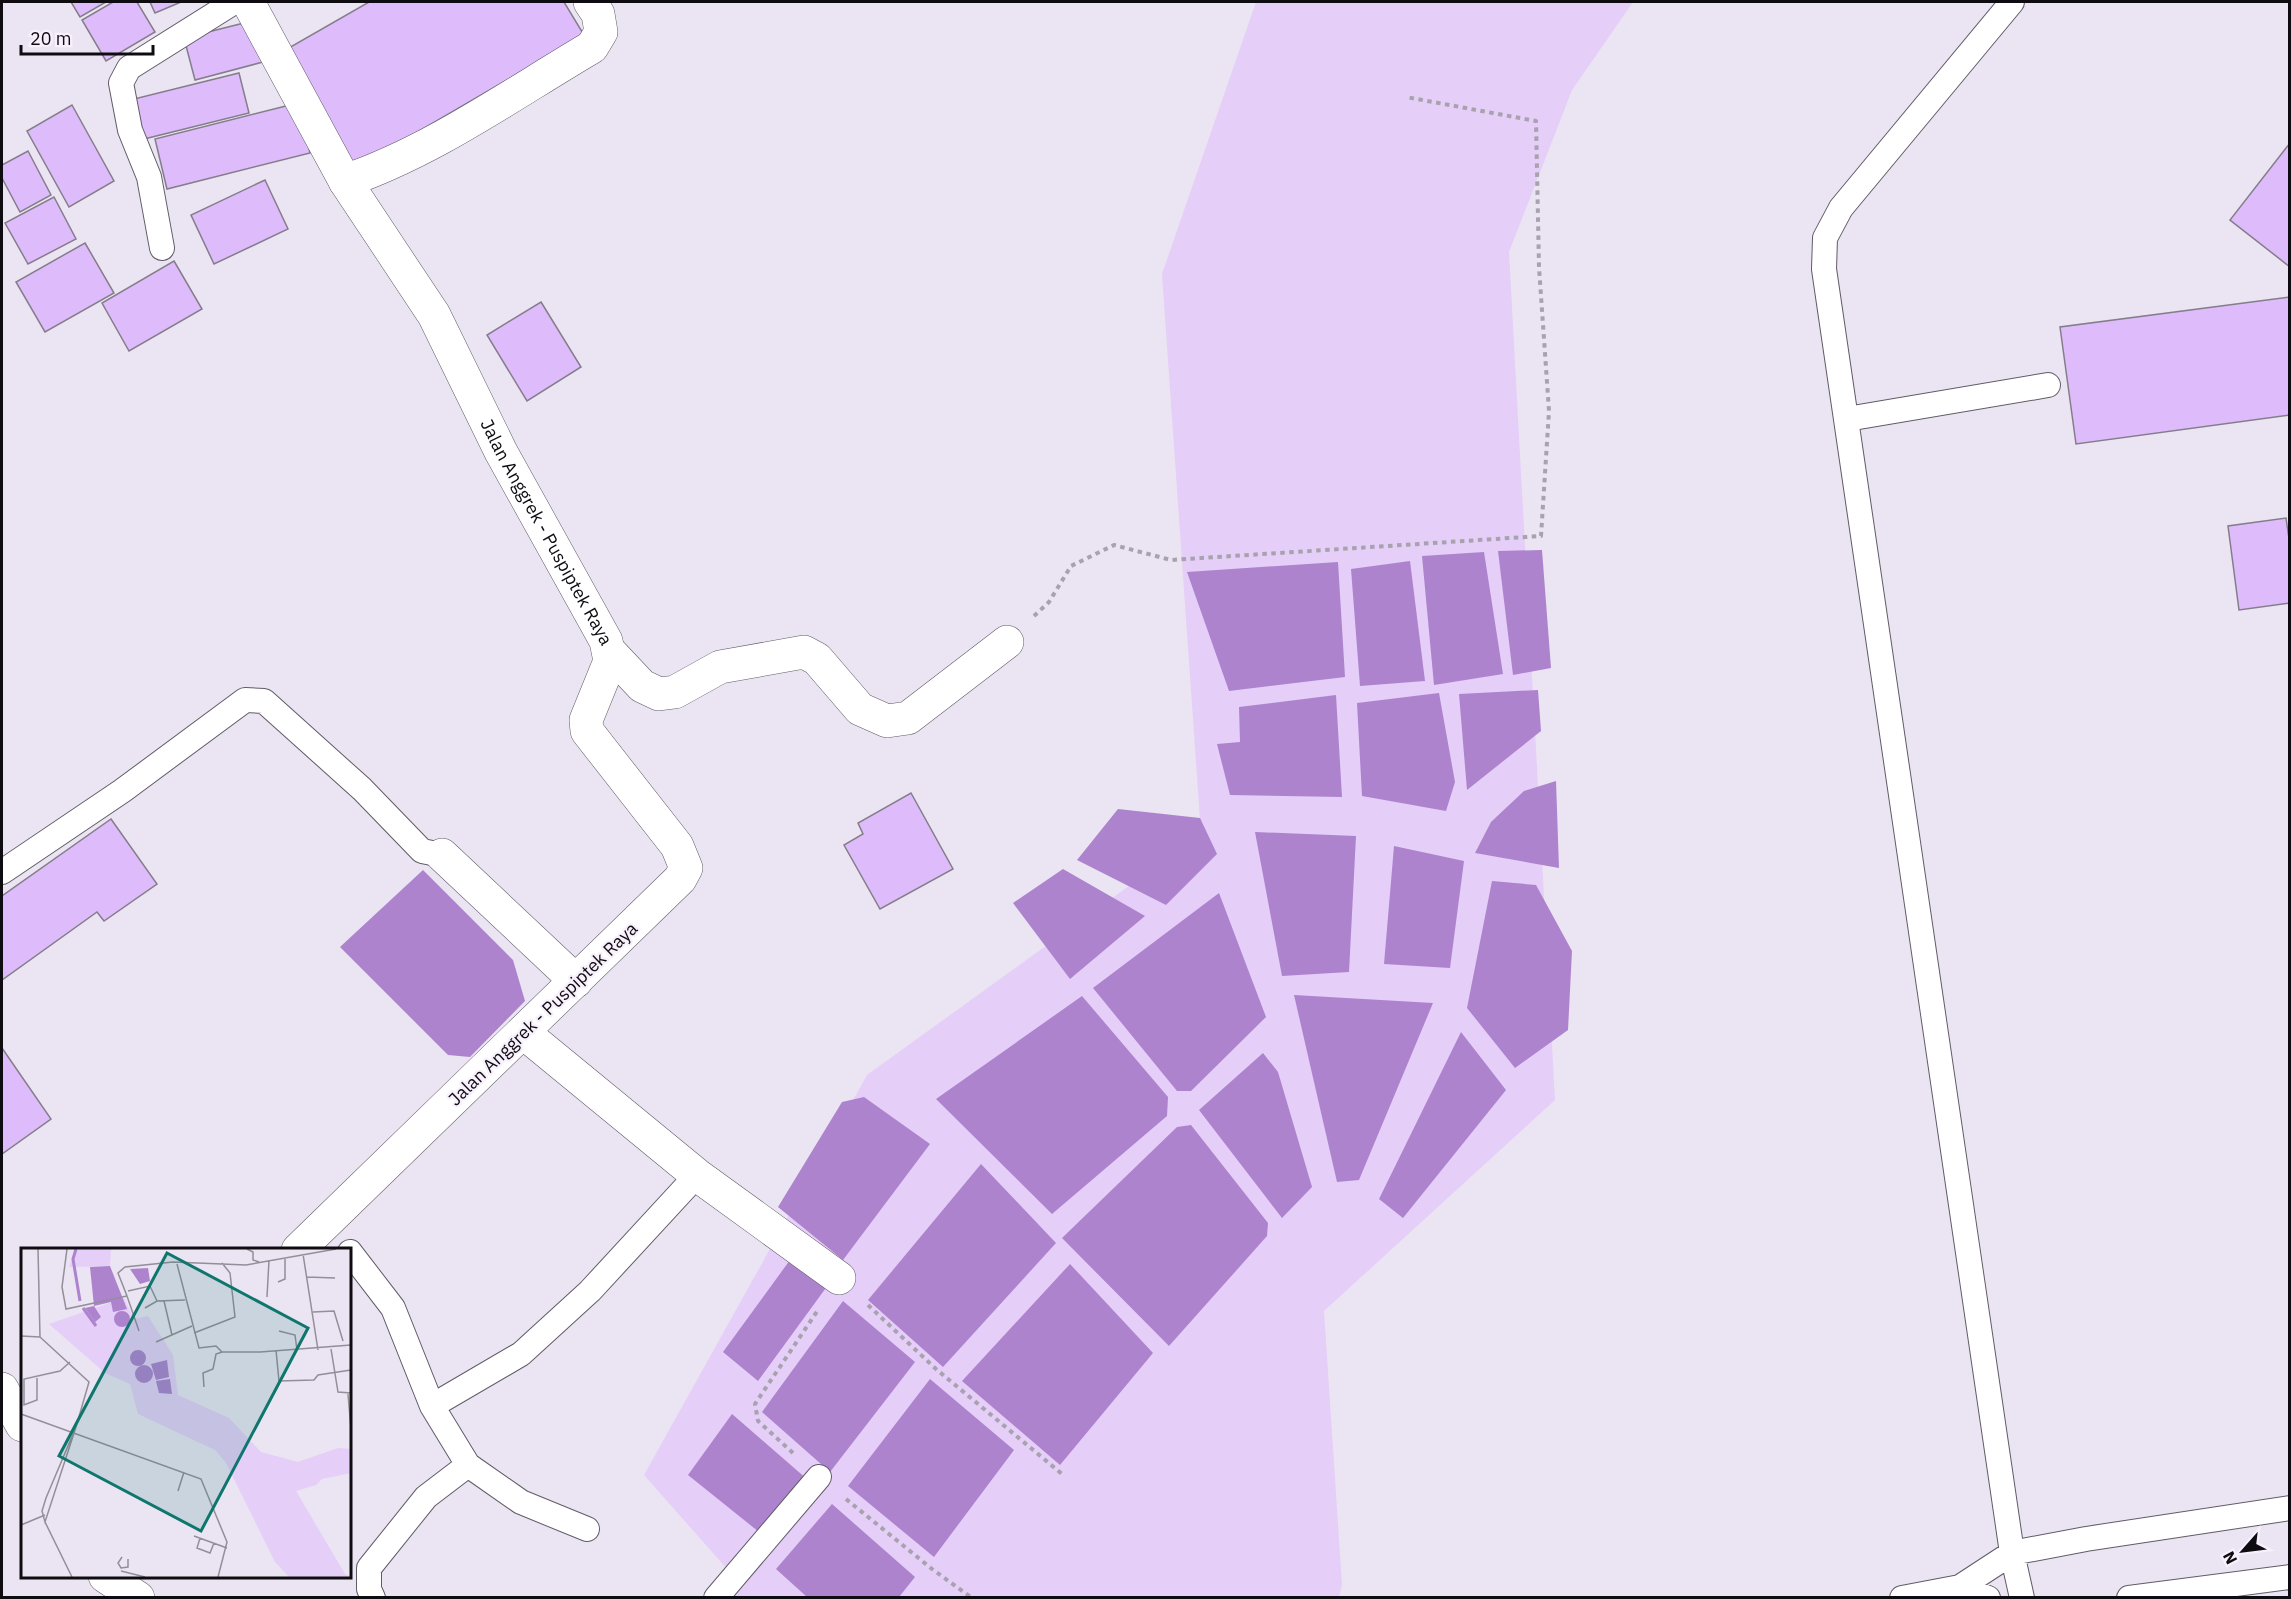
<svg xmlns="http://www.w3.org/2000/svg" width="2291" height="1599" font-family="'IBM Plex Sans',sans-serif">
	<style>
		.green { fill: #e5cef8 }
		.water { fill: #ad83ce }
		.building { fill: #debcfb; stroke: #847d8a; stroke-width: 1.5 }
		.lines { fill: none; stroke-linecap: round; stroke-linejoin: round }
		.service-casing { stroke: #615b67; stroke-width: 26 }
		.minor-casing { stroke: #615b67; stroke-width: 34 }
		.path { stroke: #a7a2ad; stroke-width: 4; stroke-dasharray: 4.5 4.5; stroke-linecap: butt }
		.service { stroke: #fff; stroke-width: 24 }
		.minor { stroke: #fff; stroke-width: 33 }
		.labels { text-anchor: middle; stroke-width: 4.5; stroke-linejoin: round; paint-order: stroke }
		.street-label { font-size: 18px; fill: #0f0c11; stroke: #f8f1fd }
		.inset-river { fill: none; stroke: #ad83ce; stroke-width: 3 }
		.inset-road { fill: none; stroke: #938e98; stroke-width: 1.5 }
		.view { fill: #0f766e; fill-opacity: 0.15; stroke: #0f766e; stroke-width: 3 }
		.inset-edge { fill: none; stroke: #0f0c11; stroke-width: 3 }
	</style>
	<rect width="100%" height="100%" fill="#ebe4f2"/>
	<path class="green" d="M1256,2H1633L1572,90L1509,252L1555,1100L1324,1311L1342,1585L1339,1597H722L736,1579L644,1475L867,1075L1201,834L1162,274Z"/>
	<path class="water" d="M1542,550L1551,668L1513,675L1498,551Z
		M1484,552L1503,674L1434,685L1422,556Z
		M1410,561L1425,681L1360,686L1351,569Z
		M1338,562L1345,677L1229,691L1187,572Z
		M1538,690L1541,731L1467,790L1459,694Z
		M1439,693L1455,782L1446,811L1362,796L1357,703Z
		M1336,695L1342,797L1230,795L1217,744L1240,742L1239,707Z
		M1556,781L1559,868L1475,853L1491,822L1524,791Z
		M1118,809L1200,818L1217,854L1166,905L1077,860Z
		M1255,832L1356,836L1349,972L1282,976Z
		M1394,846L1464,861L1450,968L1384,964Z
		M1063,869L1145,916L1070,979L1013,903Z
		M423,870L513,960L525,1001L470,1057L448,1055L340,947Z
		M1492,881L1536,885L1572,951L1568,1030L1515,1068L1467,1008Z
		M1219,893L1266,1017L1191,1091H1177L1093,988Z
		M1294,995L1433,1003L1359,1180L1337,1182Z
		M1082,996L1168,1097L1167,1116L1052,1214L936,1099Z
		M1461,1032L1506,1090L1403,1218L1379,1199Z
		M1263,1053L1278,1072L1312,1187L1282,1218L1199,1110Z
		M864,1097L930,1144L843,1260L778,1207L842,1102Z
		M1191,1125L1268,1223L1267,1236L1169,1346L1062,1238L1177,1127Z
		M981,1164L1056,1243L943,1367L868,1300Z
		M790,1260L828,1285L758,1381L723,1352Z
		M1070,1264L1153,1353L1060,1465L962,1381Z
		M843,1301L915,1362L830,1472L762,1412Z
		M930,1379L1014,1450L934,1557L848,1486Z
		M732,1414L808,1480L759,1532L688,1475Z
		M832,1504L915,1577L899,1597H807L776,1569Z"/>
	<path class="building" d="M71,2H106L80,17Z
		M113,2H137L155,32L106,61L82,20Z
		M150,2H181L155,13Z
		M369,2H564L584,35L349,172L280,53Z
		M252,21L263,62L195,80L184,38Z
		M239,73L249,113L144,139L134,99Z
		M298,103L310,153L167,189L155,139Z
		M72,105L114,181L69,207L27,131Z
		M2290,143V267L2230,220Z
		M28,151L51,195L20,212L2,178V165Z
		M265,180L288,229L214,264L191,215Z
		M54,197L76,239L28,264L5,223Z
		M85,243L114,293L45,332L16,282Z
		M174,261L202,309L129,351L102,303Z
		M2290,297V415L2076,444L2060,327Z
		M541,302L581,367L527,401L487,335Z
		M2286,518L2290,546V603L2239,610L2228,526Z
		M911,793L953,869L880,909L844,845L863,834L858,823Z
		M111,819L157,884L104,921L97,912L2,980V896Z
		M2,1048L51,1119L2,1154Z"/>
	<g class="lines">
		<defs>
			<path id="service" d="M2012,2L1841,208L1825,238L1824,269L2012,1553L2022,1598
				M162,248L149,177L130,130L121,83L129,68L234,2
				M1847,419L2048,385
				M2,872L122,791L245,700L264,701L362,789L422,851L442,855
				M350,1252L393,1308L432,1406L468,1465L521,1502L587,1529
				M432,1406L521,1354L590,1291L697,1175
				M1960,1587L1988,1598
				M373,1598L369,1589V1568L426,1497L468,1465
				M716,1598L819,1477
				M1902,1598L1960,1587L2012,1553L2086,1539L2290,1508
				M2129,1598L2290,1577"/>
			<g id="minor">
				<path id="s1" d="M248,2L345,181L434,315L501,452L606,641L610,661L586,720L587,731L677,846L686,868L680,879L298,1250"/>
				<path d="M345,181C433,151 512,94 592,47L601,32L598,14L590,2"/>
				<path d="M610,652L642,686L659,694L675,692L720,667L804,652L817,659L860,709L887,721L908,718L1007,642"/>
				<path d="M442,855L576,981"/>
				<path d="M524,1033L697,1175L839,1278"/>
				<path d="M2,1389L22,1425"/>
				<path d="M105,1576L138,1598"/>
			</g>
		</defs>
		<use href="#service" class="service-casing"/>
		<use href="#minor" class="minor-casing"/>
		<path class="path" d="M1034,616L1049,602L1071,566L1114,545L1171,560L1541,536L1549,411L1539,267L1536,121L1406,97
			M868,1305L936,1369L1062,1474
			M793,1453L758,1421L755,1404L818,1310
			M846,1499L932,1569L972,1598"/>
		<use href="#service" class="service"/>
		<use href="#minor" class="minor"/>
	</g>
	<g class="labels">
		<g class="street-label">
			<text dy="6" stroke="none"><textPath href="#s1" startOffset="609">Jalan Anggrek - Puspiptek Raya</textPath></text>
			<text transform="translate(543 1014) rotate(-44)" y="6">Jalan Anggrek - Puspiptek Raya</text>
		</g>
	</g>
	<g transform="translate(21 1248)">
		<rect width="330" height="330" fill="#ebe4f2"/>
		<path d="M54,1H90L89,18L48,19ZM103,50L113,71L127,68L152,107L157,147L208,170L240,204L277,214L317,200L330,201V225L301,231L295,237L275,243L324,326L330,329H268L254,314L205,215L194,202L117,166L109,136L84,125L28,76Z" fill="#e5cef8"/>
		<path d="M89,18L106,61L92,64L90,54L73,58L80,69L74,74L64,60L73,58L69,19ZM127,20L129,33L119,36L109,21ZM93 71a8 8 0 1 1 16 0a8 8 0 1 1-16 0ZM109 110a8 8 0 1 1 16 0a8 8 0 1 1-16 0ZM146,112L148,129L135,132L130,116ZM114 126a9 9 0 1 1 18 0a9 9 0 1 1-18 0ZM149,131L151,146L138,145L135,133Z" fill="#ad83ce"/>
		<path class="inset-river" d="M55,1L52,11L59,53M62,60L75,78"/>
		<path class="inset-road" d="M17,1L19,89L68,134L55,179L25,250L21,263L24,274L55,179M46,1L41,39L45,61L106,48L97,25L104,19L152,14L225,17L315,1M226,1L232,4V12L238,14M282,6L297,102M156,16L178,100L195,98L201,104H239L330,97M286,29L314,30M257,34L264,31V11M107,43L129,38L136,53M106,48L118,83M246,49L248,12M143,53L151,87M124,60L136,53L164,52M292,64L313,63L322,93M258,83L274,87L276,102M173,85L214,69L209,25L201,15M0,88L19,89M135,94L171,78M310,101L317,144L330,145M255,102L258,133L293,132L297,127L330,122M16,130V152L3,157V131L39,123L49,114M183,139L182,125L192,121L195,106L201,104M327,146L330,181M0,166L180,231L206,294L197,329M157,243L163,224M24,274L51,329M0,277L24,267M173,288L206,300M179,290L176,300L189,305L193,295M101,309L97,315L100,320L107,319V311M100,323L124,329"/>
		<path class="view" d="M146,5L287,80L180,283L38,208Z"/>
		<rect width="330" height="330" class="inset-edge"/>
	</g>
	<rect width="2291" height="1599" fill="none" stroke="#0f0c11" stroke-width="6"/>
	<g transform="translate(2243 1551) rotate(242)" stroke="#f8f1fd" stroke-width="4.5" paint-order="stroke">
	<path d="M0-4.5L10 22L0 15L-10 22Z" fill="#0f0c11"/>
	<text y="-9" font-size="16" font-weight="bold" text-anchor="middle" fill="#0f0c11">N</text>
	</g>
	<path d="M21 45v9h132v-9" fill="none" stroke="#0f0c11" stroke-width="3"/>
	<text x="30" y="45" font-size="18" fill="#0f0c11" stroke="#f8f1fd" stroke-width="4.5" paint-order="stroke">20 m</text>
</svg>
